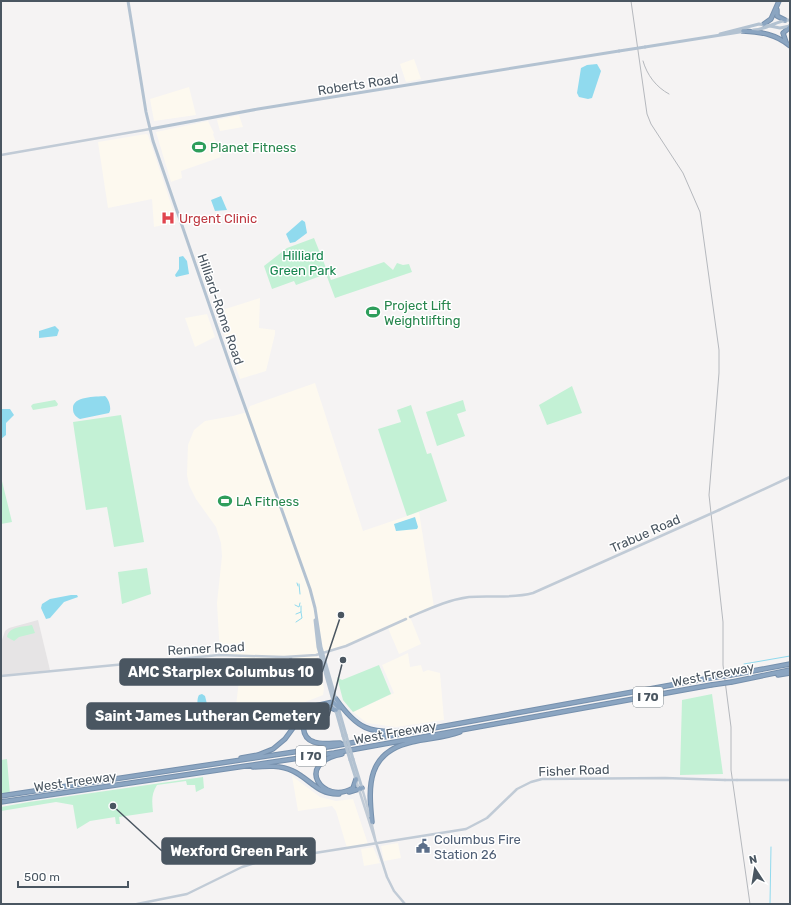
<svg xmlns="http://www.w3.org/2000/svg" width="791" height="905" font-family="Rubik,sans-serif">
	<style>
		.commercial { fill: #fdf9ef }
		.education { fill: #e6e4e5 }
		.green { fill: #c3f1d5 }
		.water { fill: #90daee }
		.lines { fill: none; stroke-linecap: round; stroke-linejoin: round }
		.stream { stroke: #90daee; stroke-width: 1 }
		.highway-casing { stroke: #7690ad; stroke-width: 5.5 }
		.secondary { stroke: #c1cbd6; stroke-width: 2.5 }
		.primary { stroke: #b3c2d1; stroke-width: 3 }
		.highway { stroke: #8ba5c1; stroke-width: 3.5 }
		.rail { stroke: #b5b8bd; stroke-width: 1 }
		.highway-bridge-casing { stroke: #7690ad; stroke-width: 5.5; stroke-linecap: butt }
		.secondary-bridge { stroke: #c1cbd6; stroke-width: 2.5 }
		.primary-bridge { stroke: #b3c2d1; stroke-width: 3 }
		.highway-bridge { stroke: #8ba5c1; stroke-width: 3.5 }
		.labels { text-anchor: middle; stroke-width: 3; stroke-linejoin: round; paint-order: stroke }
		.shield { fill: #fff; stroke: #808990; stroke-width: 1 }
		.shield-label { font-size: 12px; font-weight: bold; fill: #4a5661 }
		.street-label { font-size: 13px; fill: #4a5661; stroke: #fff }
		.leisure-label { font-size: 13px; fill: #27864d; stroke: #fff; text-anchor: start }
		.health-label { font-size: 13px; fill: #be3a42; stroke: #fff; text-anchor: start }
		.park-label { font-size: 13px; fill: #17864f; stroke: #fff }
		.service-label { font-size: 13px; fill: #4e5e75; stroke: #fff; text-anchor: start }
		.leader { fill: none; stroke: #4a5661; stroke-width: 1.5 }
		.callout-dot { fill: #4a5661; stroke: #fff; stroke-width: 1.5 }
		.callout { fill: #4a5661; stroke: #4a5661; stroke-width: 1.5 }
		.callout-label { font-size: 14px; text-anchor: middle; font-weight: bold; fill: #fff }
	</style>
	<rect width="100%" height="100%" fill="#f5f3f3"/>
	<path class="commercial" d="M414,59L421,79L406,82L400,64Z
		M189,87L196,115L154,121L150,99Z
		M239,115L243,127L220,131L217,120Z
		M208,121L214,133L213,134L221,157L181,171L182,178L171,182L156,132Z
		M146,134L148,135L177,222L154,227L152,199L108,208L98,142Z
		M260,298L259,328L275,330V334L266,371L240,379L216,312Z
		M207,314L215,337L195,347L185,318Z
		M315,383L363,531L419,512L434,607L410,617L421,644L399,654L388,628L346,646L316,655L324,689L323,695L303,703L279,724L273,725L266,723L254,713L241,711L236,706L242,655H220L217,603L222,556L221,543L216,527L196,499L189,485L187,475L188,445L194,430L205,421L233,416L247,412L250,406Z
		M408,653L410,667L421,665L423,672L428,670L440,673L444,720L396,727L367,723L353,712L394,693L382,665Z
		M292,776L320,797L336,801L353,799L368,844L347,848L336,811L332,806L298,811Z
		M398,843L401,858L384,861L381,846Z
		M373,847L380,863L364,866L361,849Z"/>
	<path class="education" d="M38,620L50,670L1,676V643L5,631L9,628Z"/>
	<path class="green" d="M314,238L331,280L384,262L393,270L397,263L403,265L409,264L412,272L335,298L326,274L296,285L294,281L272,289L264,266L287,248Z
		M572,386L582,413L547,425L539,405Z
		M55,400L58,404L57,406L33,410L31,406L33,404Z
		M463,400L466,411L457,414L465,436L437,446L426,412Z
		M411,405L427,454L431,453L447,501L407,516L378,429L401,422L397,410Z
		M121,415L144,542L114,547L107,507L86,510L73,422Z
		M1,477L12,522L1,524Z
		M147,568L151,594L122,604L118,572Z
		M32,625L35,633L19,637L14,641L7,637C9,626 23,627 32,625Z
		M379,665L391,694L353,712L343,700L337,677L342,680Z
		M712,694L723,774L680,775L682,700Z
		M7,759L10,795L1,796V760Z
		M203,777L204,788L196,792L195,785H187L186,781L157,785C151,794 152,802 153,812L119,817L120,824H116L115,817L90,821L77,829L73,805L56,802L1,811V807L29,802Z"/>
	<path class="water" d="M597,64L601,71L592,98L588,99L579,97L577,93L581,68L587,65Z
		M221,196L227,210L215,211L211,200Z
		M302,220L305,222L307,233L295,242L290,243L286,234Z
		M183,256L187,261L189,274L176,277L175,275L179,269V257Z
		M55,326L59,330L57,336L39,338V331Z
		M105,396C109,399 112,409 109,413L80,419C76,417 73,414 73,409C72,396 95,397 105,396Z
		M1,409H10L14,415L6,423V435L1,439Z
		M415,517L418,527L417,529L396,531L394,524Z
		M71,595H77L78,597L64,602L50,618L46,619L41,608L42,604L50,599Z
		M202,694L205,696L208,708L213,716L206,723C199,718 195,702 199,695Z"/>
	<g class="lines">
		<path class="stream" d="M297,583L298,586
			M299,584L300,594
			M295,605L299,607L300,603
			M296,614L301,612V606
			M296,622L302,618L301,612
			M744,664L790,656
			M770,904L771,847"/>
		<defs>
			<path id="highway" d="M777,10V16L785,20
				M764,24L771,19L779,1
				M743,31C761,32 776,34 790,46
				M786,42L783,33L790,27
				M731,675L790,664
				M778,675L790,673
				M732,682L790,670
				M336,699C357,729 370,734 405,731
				M336,710L326,706C321,707 315,709 311,712C300,720 301,738 314,742C322,745 332,743 340,743
				M342,754C293,763 323,806 353,788L356,779
				M241,758L258,755L273,749L285,739L304,713L315,706L333,702L339,708
				M253,767C267,766 281,765 293,771C310,779 318,795 339,794
				M349,792L362,788
				M1,796L334,746L710,678
				M1,802L334,753L711,685
				M372,822C368,785 367,752 412,742C428,738 445,738 460,732"/>
		</defs>
		<use href="#highway" class="highway-casing"/>
		<path class="secondary" d="M1,155L150,129
			M719,510L790,477
			M410,617C429,609 447,600 469,597C490,595 512,599 533,593L690,523
			M287,663L291,658
			M1,676L219,655L284,657L316,655L346,646L406,619
			M356,780L387,877L394,891L405,904
			M737,780H790
			M362,788L370,816
			M371,821L376,843
			M137,904L187,894L242,867L258,862L466,829L487,818L517,789L531,782L542,779L665,778L725,780"/>
		<path class="primary" d="M128,1L146,112L153,141L230,365L310,589L315,608L321,647L346,735
			M753,30C767,30 776,20 790,20
			M720,34L759,24L780,28L790,26
			M645,47L746,31
			M150,129L258,109L619,51
			M315,620L318,647L343,736
			M353,759L362,788
			M350,760L356,779"/>
		<use href="#highway" class="highway"/>
		<path class="rail" d="M631,1L647,114L651,124L683,173L700,212L719,350V373L709,495L723,622V665L731,727V770L750,904
			M643,61C647,75 656,87 669,94"/>
		<defs>
			<path id="highway-bridge" d="M710,678L731,675
				M711,685L732,682"/>
		</defs>
		<use href="#highway-bridge" class="highway-bridge-casing"/>
		<path class="secondary-bridge" d="M690,523L719,510
			M725,780H737"/>
		<path class="primary-bridge" d="M619,51L645,47
			M346,735L353,759
			M343,736L350,760"/>
		<use href="#highway-bridge" class="highway-bridge"/>
	</g>
	<defs>
		<symbol id="stadium-bare" viewBox="-9 -9 18 18"><path d="M0-5a6.5 5 0 1 0 0 10a6.5 5 0 1 0 0-10ZM-3.5-1.8h7v3.6h-7Z" fill="#2e9e5b" stroke="#fff" stroke-width="2.5" paint-order="stroke"/></symbol>
		<symbol id="hospital-bare" viewBox="-9 -9 18 18"><path d="M-5-5h3v3.5h4V-5h3V5h-3V1.5h-4V5h-3Z" fill="#e0444e" stroke="#fff" stroke-width="2.5" paint-order="stroke"/></symbol>
		<symbol id="civic-bare" viewBox="-9 -9 18 18"><path d="M-.6-6.5H3V-4.5H.6V-3L4-1V1h2V6H-6V1h2V-1L-.6-3ZM-1.2 2.5V6h2.4V2.5Z" fill="#5c6f8a" stroke="#fff" stroke-width="2.5" paint-order="stroke"/></symbol>
	</defs>
	<g fill-rule="evenodd">
		<use href="#stadium-bare" x="189" y="137" width="20" height="20"/>
		<use href="#hospital-bare" x="158" y="208" width="20" height="20"/>
		<use href="#stadium-bare" x="363" y="302" width="20" height="20"/>
		<use href="#stadium-bare" x="215" y="491" width="20" height="20"/>
		<use href="#civic-bare" x="413" y="836" width="20" height="20"/>
	</g>
	<g class="labels">
		<g class="shield">
			<rect x="633" y="687" width="30" height="20" rx="3"/>
			<rect x="296" y="746" width="30" height="20" rx="3"/>
		</g>
		<g class="shield-label">
			<text x="648" y="701">I 70</text>
			<text x="311" y="760">I 70</text>
		</g>
		<g class="street-label">
			<text transform="translate(358 84) rotate(-9)" y="5">Roberts Road</text>
			<text transform="translate(221 309) rotate(71)" y="5">Hilliard-Rome Road</text>
			<text transform="translate(645 533) rotate(-24)" y="5">Trabue Road</text>
			<text transform="translate(206 648) rotate(-3)" y="5">Renner Road</text>
			<text transform="translate(713 674) rotate(-11)" y="5">West Freeway</text>
			<text transform="translate(395 732) rotate(-10)" y="5">West Freeway</text>
			<text transform="translate(574 770) rotate(-2)" y="5">Fisher Road</text>
			<text transform="translate(75 781) rotate(-8)" y="5">West Freeway</text>
		</g>
		<g class="leisure-label">
			<text x="210" y="152">Planet Fitness</text>
			<text x="384" y="310">Project Lift<tspan x="384" dy="15">Weightlifting</tspan></text>
			<text x="236" y="506">LA Fitness</text>
		</g>
		<g class="health-label">
			<text x="179" y="223">Urgent Clinic</text>
		</g>
		<g class="park-label">
			<text x="303" y="260">Hilliard<tspan x="303" dy="15">Green Park</tspan></text>
		</g>
		<g class="service-label">
			<text x="434" y="844">Columbus Fire<tspan x="434" dy="15">Station 26</tspan></text>
		</g>
	</g>
	<path class="leader" d="M341 615L322 672M343 660L329 716M113 806L162 851"/>
	<g class="callout-dot">
		<circle cx="341" cy="615" r="4"/>
		<circle cx="343" cy="660" r="4"/>
		<circle cx="113" cy="806" r="4"/>
	</g>
	<g class="callout">
		<rect x="120" y="659" width="202" height="26" rx="4"/>
		<rect x="87" y="703" width="242" height="26" rx="4"/>
		<rect x="162" y="838" width="153" height="26" rx="4"/>
	</g>
	<g class="callout-label">
		<text x="221" y="677">AMC Starplex Columbus 10</text>
		<text x="208" y="721">Saint James Lutheran Cemetery</text>
		<text x="239" y="856">Wexford Green Park</text>
	</g>
	<rect width="791" height="905" fill="none" stroke="#4a5661" stroke-width="4"/>
	<g transform="translate(755 869) rotate(348)" stroke="#ffffff" stroke-width="3" paint-order="stroke">
	<path d="M0-3L7 15L0 10L-7 15Z" fill="#4a5661"/>
	<text y="-6" font-size="11" font-weight="bold" text-anchor="middle" fill="#4a5661">N</text>
	</g>
	<path d="M18 881v6h110v-6" fill="none" stroke="#4a5661" stroke-width="2"/>
	<text x="24" y="881" font-size="12" fill="#4a5661" stroke="#ffffff" stroke-width="3" paint-order="stroke">500 m</text>
</svg>
